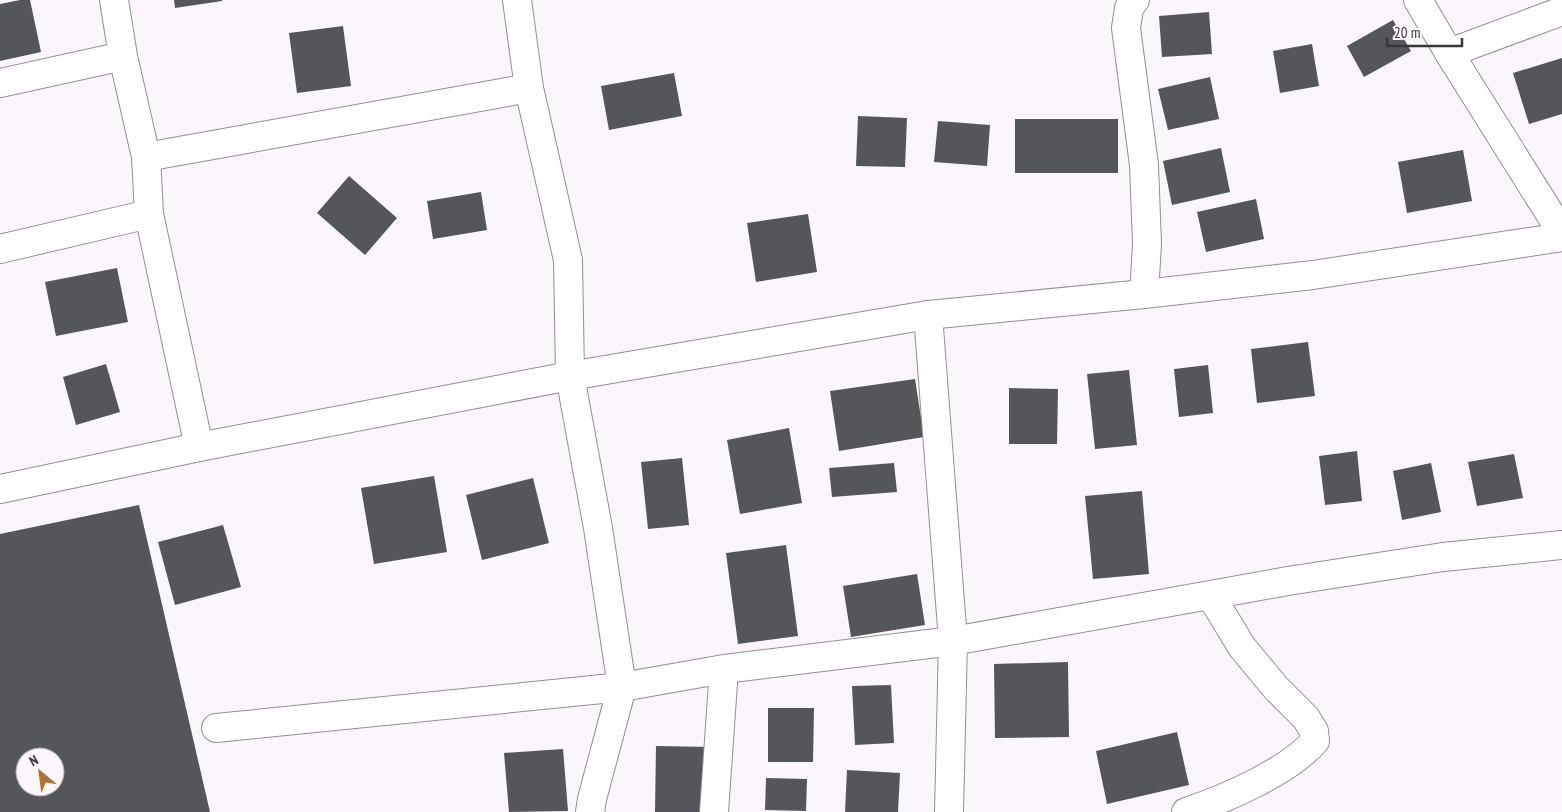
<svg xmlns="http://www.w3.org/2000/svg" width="1562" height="812" font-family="'PT Sans Narrow',sans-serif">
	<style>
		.building { fill: #55565a; fill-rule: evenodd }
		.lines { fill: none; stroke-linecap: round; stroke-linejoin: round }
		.minor-casing { stroke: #938f94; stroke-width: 30 }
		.major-casing { stroke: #938f94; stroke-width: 30 }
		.minor { stroke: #fff; stroke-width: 28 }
		.major { stroke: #fff; stroke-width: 28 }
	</style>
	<rect width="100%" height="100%" fill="#faf6fb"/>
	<path class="building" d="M20,0H30L41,52L0,61V4Z
		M174,0H222V1L175,8Z
		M1209,12L1212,54L1162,57L1159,16Z
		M1393,20L1411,51L1364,77L1347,46Z
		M343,26L351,86L297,93L289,33Z
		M1312,44L1319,86L1280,93L1273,51Z
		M1562,58V114L1529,124L1513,73Z
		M674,73L682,116L609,130L601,86Z
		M1210,77L1219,119L1168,130L1158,89Z
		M858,116L907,118L905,167L856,166Z
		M1015,119H1118V173H1015Z
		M938,121L990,125L987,166L934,162Z
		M1221,148L1230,192L1172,205L1163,161Z
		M1463,150L1472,201L1407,213L1398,162Z
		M349,176L397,218L365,255L317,213Z
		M481,192L487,230L433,239L427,201Z
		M1256,199L1264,239L1206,252L1197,212Z
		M808,214L817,272L756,282L747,223Z
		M117,268L128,322L56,336L45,282Z
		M1308,342L1315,396L1257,403L1251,349Z
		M106,364L120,412L76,425L63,377Z
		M1208,365L1213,413L1179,417L1174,369Z
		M1129,370L1137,445L1095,449L1087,374Z
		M915,379L924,437L839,451L830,391Z
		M1009,388L1058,389L1057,444H1009Z
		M789,428L802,503L740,514L727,440Z
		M1357,451L1362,501L1325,505L1319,456Z
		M1514,454L1523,498L1477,506L1468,462Z
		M682,458L689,525L648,529L641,462Z
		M894,463L897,492L832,497L829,468Z
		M1431,463L1441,512L1402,520L1393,471Z
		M434,476L447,552L374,564L361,488Z
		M533,478L549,543L482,560L466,495Z
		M1142,491L1149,574L1093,579L1085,496Z
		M139,505L210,812H0V534ZM25,757H55V787H25Z
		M223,525L241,587L175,605L158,542Z
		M786,545L798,636L738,644L726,553Z
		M917,574L925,625L851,637L843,586Z
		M1068,662L1069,737L995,738L994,664Z
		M891,685L894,743L855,745L852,686Z
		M768,708H814L813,762H768Z
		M1177,732L1189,785L1107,804L1096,751Z
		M656,746L713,747L711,812H655Z
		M563,749L568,811L509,812L504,753Z
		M847,770L900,773L898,812H845Z
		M766,778L807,779L806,811L765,810Z"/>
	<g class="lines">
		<defs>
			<path id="minor" d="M114,0L123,56L146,157L149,214L199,447
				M517,0L529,88L568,260L570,376L598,528L622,687L592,799L590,812
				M1135,0L1129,8L1126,28L1144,165L1147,244L1144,294
				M1418,0L1449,53L1562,233
				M1449,53L1562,11
				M0,83L123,56
				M146,157L529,88
				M0,249L149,214
				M928,315L953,641L949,812
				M216,728L622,687L724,669L953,641L1288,581L1443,557L1562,545
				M714,812L724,669
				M1186,812C1225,799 1288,772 1315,741L1314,731L1306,718L1276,688L1242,647L1211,596"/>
			<path id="major" d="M0,489L199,447L570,376L928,315L1144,294L1313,275L1562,237"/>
		</defs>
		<use href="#minor" class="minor-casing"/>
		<use href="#major" class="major-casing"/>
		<use href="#minor" class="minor"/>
		<use href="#major" class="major"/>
	</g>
	<g transform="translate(40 772) rotate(331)"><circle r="24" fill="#faf6fb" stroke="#adaaad"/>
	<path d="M0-4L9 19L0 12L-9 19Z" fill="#ab7230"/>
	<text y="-8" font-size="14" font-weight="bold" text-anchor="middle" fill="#393839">N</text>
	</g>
	<path d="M1387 38v8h75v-8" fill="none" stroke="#393839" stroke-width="2.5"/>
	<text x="1394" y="38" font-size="15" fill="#393839" stroke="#faf6fb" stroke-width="4" paint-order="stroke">20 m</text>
</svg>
